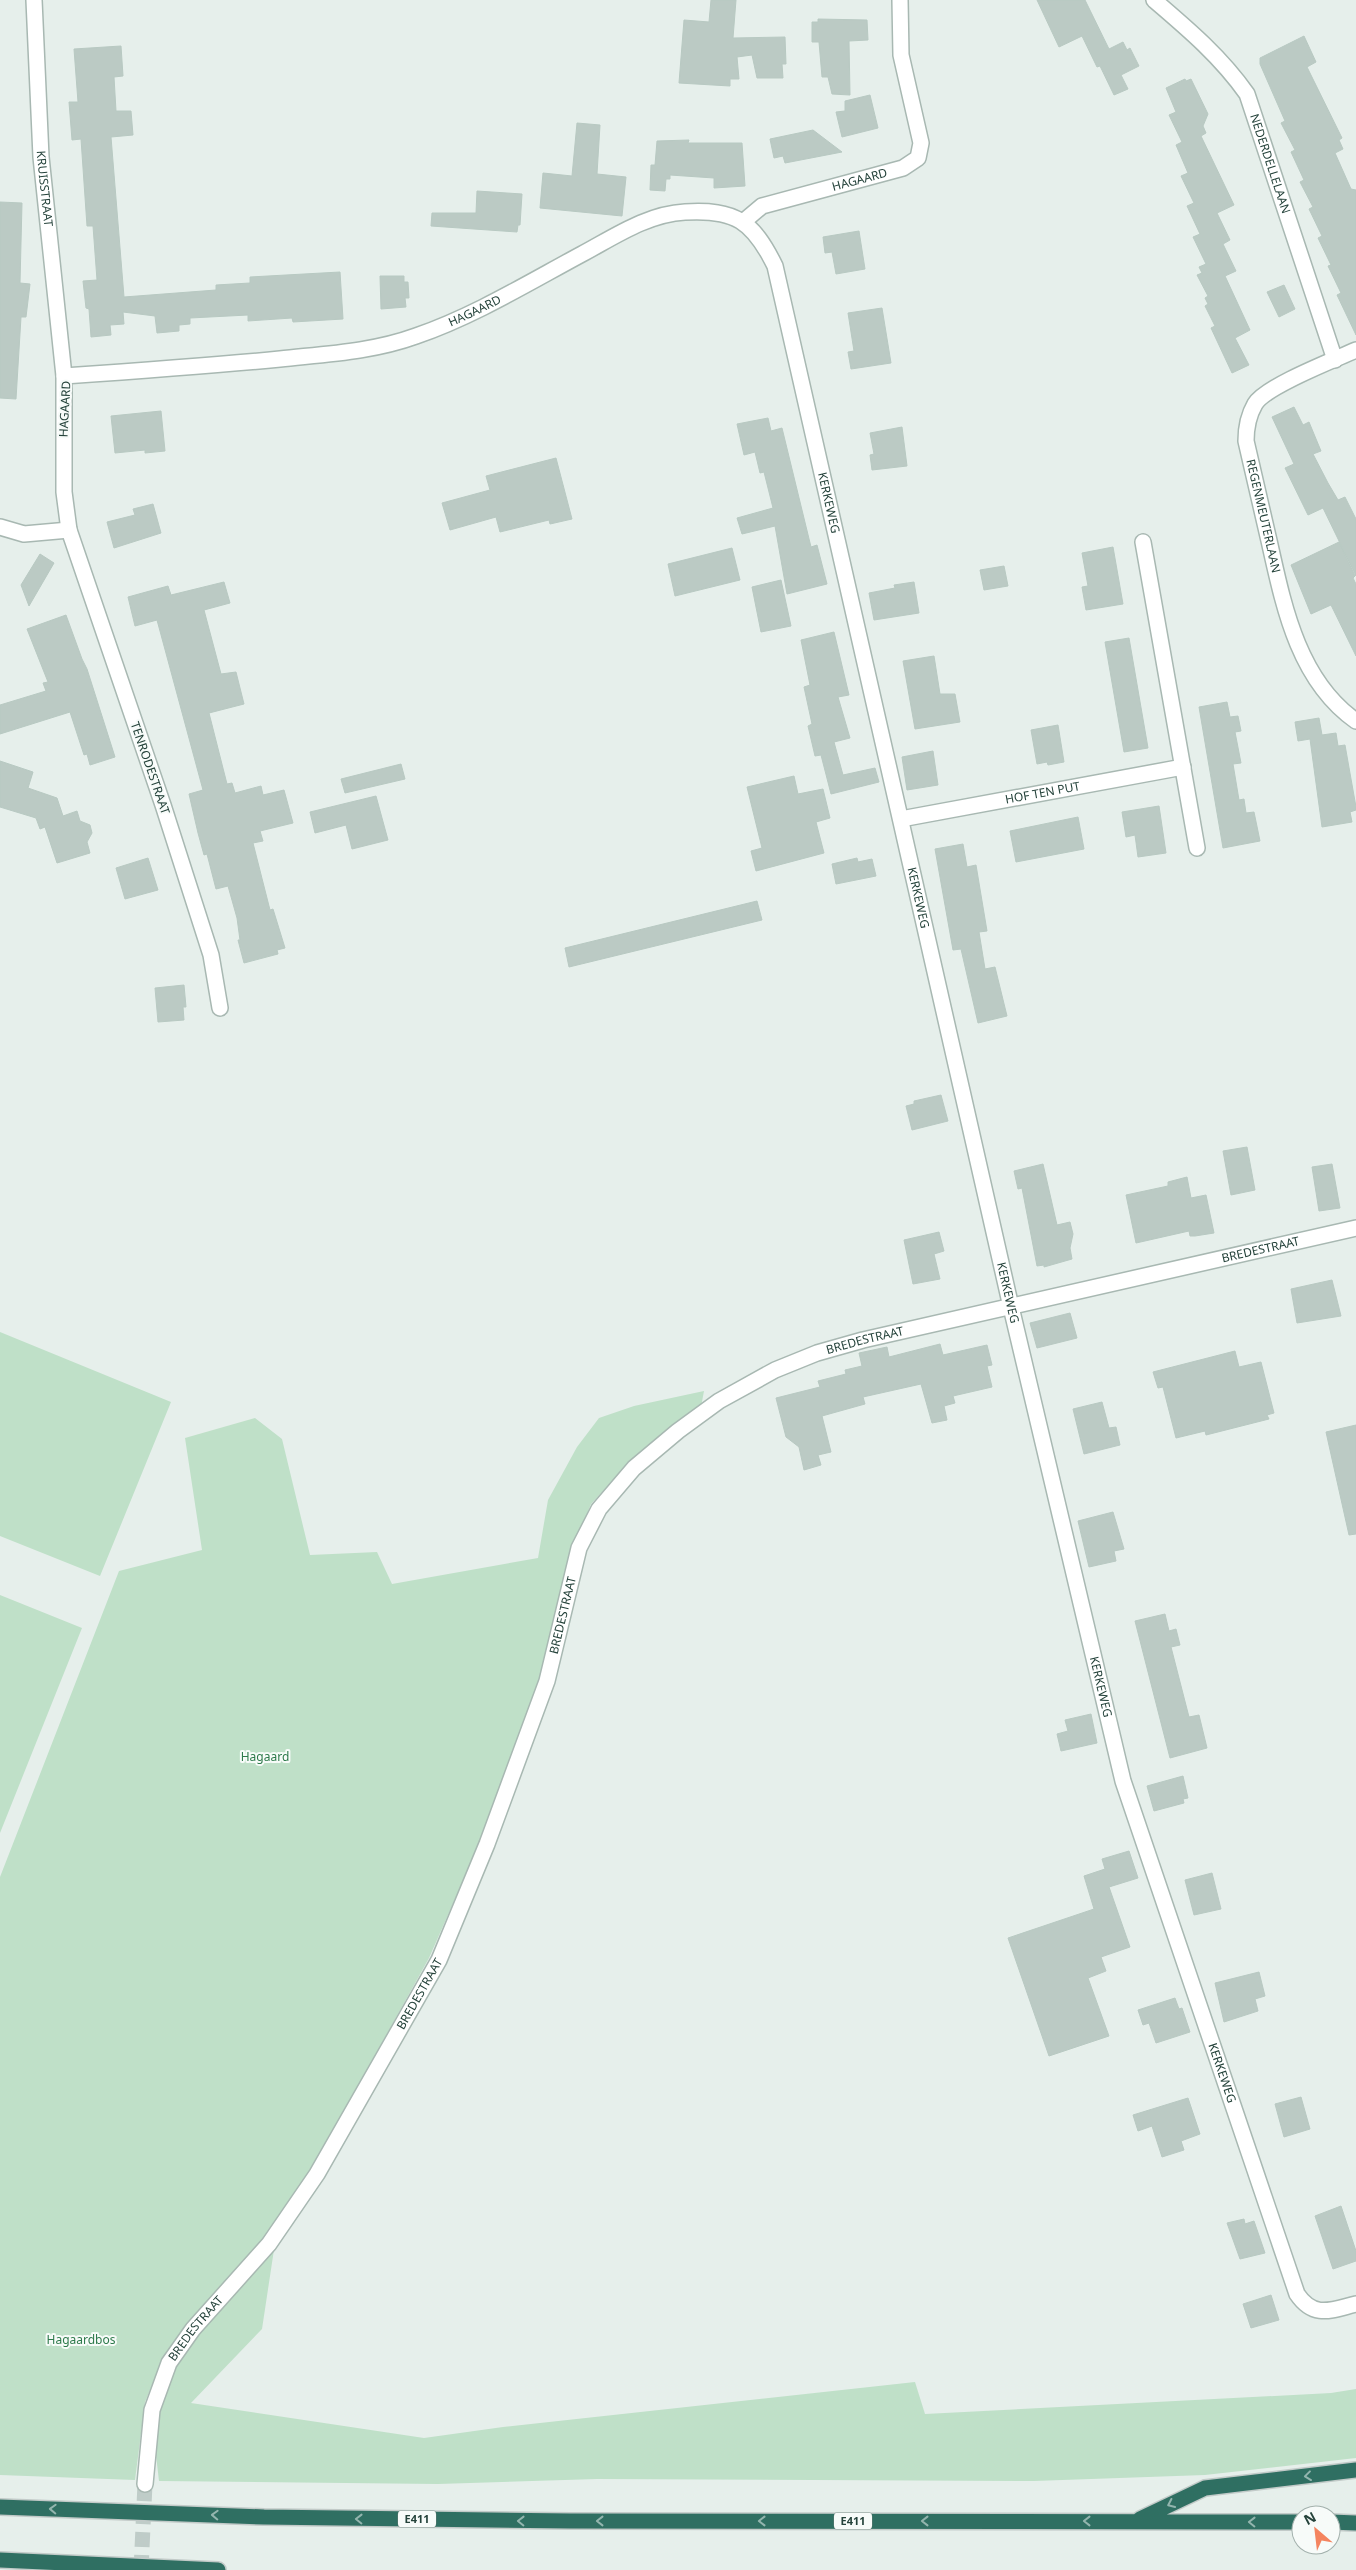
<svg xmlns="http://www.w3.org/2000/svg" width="1356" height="2570" font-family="'Noto Sans',sans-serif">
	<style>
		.green { fill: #bfe0c8 }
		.building { fill: #bbcac4; stroke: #b8c9c2 }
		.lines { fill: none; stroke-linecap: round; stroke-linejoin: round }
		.minor-tunnel { stroke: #bfccc8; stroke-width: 15; stroke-dasharray: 15 8; stroke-linecap: butt }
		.minor-casing { stroke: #a8b8b2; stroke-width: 18 }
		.motorway-casing { stroke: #c2cac8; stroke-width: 18 }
		.minor { stroke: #fff; stroke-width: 15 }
		.motorway { stroke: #2f6f62; stroke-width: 15 }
		.oneway { stroke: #93b5ae }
		.labels { text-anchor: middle; stroke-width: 4; stroke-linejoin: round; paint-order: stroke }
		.shield { fill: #f7fbf9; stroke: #637a73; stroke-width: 1 }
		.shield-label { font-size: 11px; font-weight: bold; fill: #24423a }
		.street-label { font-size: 12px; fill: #24423a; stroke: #f7fbf9 }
		.park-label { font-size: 12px; fill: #2d7a4b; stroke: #f7fbf9 }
	</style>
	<rect width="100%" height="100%" fill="#e6efeb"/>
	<path class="green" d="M0,1332L171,1402L100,1576L0,1536Z
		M704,1391L701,1407L672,1426L627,1465L591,1504L573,1548L543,1678L480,1842L429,1958L311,2171L266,2235L188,2323L159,2368L145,2402L135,2480L0,2475V1877L119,1571L202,1550L185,1438L255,1418L282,1439L310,1555L377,1552L392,1584L538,1558L548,1500L577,1447L599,1418L634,1406Z
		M0,1595L82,1628L0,1833Z
		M275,2243L262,2329L191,2403L424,2438L503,2427L915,2382L925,2414L1331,2393L1356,2389V2458L1205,2475L1034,2481L597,2479L438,2484L159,2481L154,2438L164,2388L176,2361Z"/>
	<path class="building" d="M711,0H736L733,38L785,37L786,64H782L783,78H757L752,55L737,57L739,79H730V86L679,83L684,20L709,22Z
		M1037,0H1085L1109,49L1123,42L1127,50L1130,48L1139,66L1121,75L1128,89L1114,95L1100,66L1097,67L1082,36L1059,47Z
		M818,19L867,20L868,40L849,41L850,95L832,94L828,77H822L819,42H812V22H818Z
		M1304,36L1316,62L1307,67L1342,138L1339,140L1343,149L1335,153L1351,189L1356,190V335L1337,295L1341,293L1328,266L1331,265L1318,238L1322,236L1309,209L1313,207L1300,182L1304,180L1291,152L1295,150L1281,123L1285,121L1260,64V58Z
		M121,46L123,76L114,77L116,111H131L133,135L111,137L124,297L216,290V285L250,283V277L340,272L343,319L293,322L292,318L248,321V315L190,318V324L179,325V331L157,333L155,316L123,312L124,324L110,325L111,335L91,337L89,309L86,308L83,281L97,280L93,226H87L81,139L72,140L69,102H78L74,49Z
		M1185,79L1186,81L1191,79L1208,114L1203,126L1206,133L1201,136L1234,205L1217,213L1230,240L1223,244L1236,271L1225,276L1250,330L1235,338L1249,365L1232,373L1211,328L1215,326L1205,306L1208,304L1205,298L1208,296L1197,275L1202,273L1199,267L1206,264L1193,237L1200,234L1187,206L1194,203L1181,176L1188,173L1176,145L1182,142L1169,115L1176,112L1166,88Z
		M870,95L878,128L842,137L836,112L845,111V101Z
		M577,123L600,125L597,174L626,177L622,216L540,208L543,173L572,176Z
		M813,130L842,152L785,163L783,156L774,158L770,139Z
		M689,140L688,143H742L745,186L714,188V178L670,175V179H666L665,191L650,190L651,165H655L657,141Z
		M477,191L522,194L520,225H518L517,232L431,226L432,213H476Z
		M0,202L22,203L20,283L30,284L26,317H21L16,399L0,398Z
		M859,231L865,269L836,274L832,252L825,253L823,237Z
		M380,276H404V282H408L409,298H405L406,307L381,309Z
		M1284,285L1295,309L1279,317L1267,292Z
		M882,308L891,363L851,369L848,352L854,351L848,313Z
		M1294,407L1303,425L1309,422L1321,451L1313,454L1328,483L1338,500L1345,497L1356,519V576L1323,508L1308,515L1285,468L1294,464L1272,417Z
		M161,411L165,451L145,453V450L115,453L111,416Z
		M768,418L771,431L782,428L811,547L817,545L827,584L787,594L775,526L742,534L737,518L773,508L764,472L760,473L755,452L744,455L737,424Z
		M902,427L907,466L872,470L870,455L874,454L870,433Z
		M556,458L572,519L550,524L549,520L500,532L496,517L450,530L442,503L490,490L486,476Z
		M153,504L161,533L114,548L107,522L135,515L133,509Z
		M1339,542L1355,576L1353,578L1356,584V656L1331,605L1311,614L1291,565Z
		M1113,547L1123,604L1086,610L1082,587L1088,586L1082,553Z
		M732,548L740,580L675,596L668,564Z
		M40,554L54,563L29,606L21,585Z
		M1004,566L1008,586L984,590L980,570Z
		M781,580L791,626L761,632L752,587Z
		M224,582L230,603L204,610L221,674L236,672L244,704L209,713L227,784L232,783L235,793L261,786L263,795L284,790L293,823L260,831L263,841L253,843L270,910L273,909L285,948L277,950L278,954L244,963L238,940H240L237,918L228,886L216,889L207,854L204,855L198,833L189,794L203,790L157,620L135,626L128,597L168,586L171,595Z
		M914,582L919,613L874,620L869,593L895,588L894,585Z
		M66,615L82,659L87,669L115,757L90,765L87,754L84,755L70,712L0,734V705L46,691L43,683L48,682L27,629Z
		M834,632L849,695L838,697L850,738L834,742L843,775L875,768L879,782L831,794L821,755L815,756L808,726L812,724L804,687L810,685L801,640Z
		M1129,638L1148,748L1124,752L1105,642Z
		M934,656L940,694H955L960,722L915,729L903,661Z
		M1227,702L1230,717L1238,716L1241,731L1235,732L1241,763L1233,764L1239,800L1244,799L1246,813L1254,812L1260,841L1223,848L1199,707Z
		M1319,718L1322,735L1336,733L1338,746L1345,745L1356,807V810L1350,812L1352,822L1322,827L1310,739L1298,741L1295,722Z
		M1058,725L1064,762L1048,765L1047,762L1037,764L1031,730Z
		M933,751L938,785L907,790L902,757Z
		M0,761L33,772L28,788L57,798L63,816L77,811L80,821L90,825L92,833L87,842L90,853L57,863L45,827L40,829L36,818L0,807Z
		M401,764L405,779L345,793L341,779Z
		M794,776L798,794L823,789L830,818L816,822L824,853L756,871L751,851L762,848L747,787Z
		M376,796L388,840L352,849L346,825L315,833L310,812Z
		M1159,806L1166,853L1138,857L1135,835L1126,837L1122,812Z
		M1078,817L1084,849L1016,862L1010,831Z
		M963,844L967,867L976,865L987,931L979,932L985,969L995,967L1007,1016L978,1023L961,949L953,950L935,849Z
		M148,858L158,890L125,899L116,868Z
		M857,858L858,862L872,859L876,876L836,884L832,864Z
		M757,901L762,920L569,967L565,948Z
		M184,985L186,1007H183L184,1020L158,1022L155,988Z
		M941,1095L948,1121L912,1130L906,1106L914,1104V1101Z
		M1247,1147L1255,1190L1231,1195L1223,1151Z
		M1043,1164L1057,1225L1070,1222L1073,1234L1070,1248L1072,1259L1044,1267V1265L1037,1266L1022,1188L1018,1189L1014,1171Z
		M1332,1164L1340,1208L1319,1211L1312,1167Z
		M1187,1177L1191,1198L1206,1195L1214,1233L1195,1236H1190L1189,1231L1136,1243L1126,1195L1168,1186V1182Z
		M939,1232L944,1251L934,1254L940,1279L913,1284L904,1240Z
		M1332,1280L1341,1316L1297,1323L1291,1289Z
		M1070,1313L1077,1338L1037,1348L1030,1323Z
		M940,1344L943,1355L987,1345L992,1365L987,1366L992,1387L953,1396L955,1403L944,1406L947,1420L932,1423L921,1384L863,1397L865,1404L822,1416L831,1452L818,1455L821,1465L804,1470L799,1447L786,1437L776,1398L820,1387L818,1381L846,1374L845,1370L862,1366L859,1353L887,1347L889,1357Z
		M1235,1351L1239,1367L1261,1362L1274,1413L1267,1415L1269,1419L1206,1435L1205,1431L1176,1438L1163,1387L1158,1388L1153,1372Z
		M1102,1402L1109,1428L1116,1427L1120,1445L1084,1454L1073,1409Z
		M1356,1425V1534L1349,1535L1326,1432Z
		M1113,1512L1124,1549L1114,1551L1116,1561L1089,1567L1078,1521Z
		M1165,1614L1169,1631L1176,1629L1180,1645L1171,1647L1189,1717L1199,1715L1207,1748L1170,1758L1135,1621Z
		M1091,1714L1097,1743L1061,1751L1057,1734L1068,1731L1065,1720Z
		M1183,1776L1188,1798L1183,1799L1184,1803L1154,1811L1147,1786Z
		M1129,1851L1138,1878L1109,1887L1130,1947L1101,1957L1106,1971L1088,1978L1109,2036L1049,2056L1008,1938L1094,1909L1084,1876L1105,1869L1102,1859Z
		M1212,1873L1221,1909L1194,1915L1185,1880Z
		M1259,1972L1265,1996L1255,1999L1258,2011L1224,2022L1215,1983Z
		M1175,1998L1179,2009L1182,2008L1190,2032L1156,2043L1149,2023L1143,2025L1138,2010Z
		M1301,2097L1310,2129L1284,2137L1275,2104Z
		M1188,2098L1200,2134L1181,2141L1184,2150L1162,2157L1152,2126L1138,2131L1133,2115Z
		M1341,2206L1356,2251V2261L1333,2269L1315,2216Z
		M1244,2219L1245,2224L1254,2221L1265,2253L1240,2259L1227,2223Z
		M1271,2295L1279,2320L1251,2328L1243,2304Z"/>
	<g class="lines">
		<path class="minor-tunnel" d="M141,2570L145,2484"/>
		<defs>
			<g id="minor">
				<path id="s1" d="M34,0L41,157L64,376"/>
				<path id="s2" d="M1154,0C1188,29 1221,57 1247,94L1335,360"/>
				<path id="s3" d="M743,222L762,206L903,168L918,158L921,143L901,55L900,0"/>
				<path id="s4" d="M1356,350C1334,360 1266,386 1255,404C1248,416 1246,428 1246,441C1254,476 1262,510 1270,545C1284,608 1299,681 1356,721"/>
				<path d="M0,527L24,534L69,530"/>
				<path d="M1143,542L1197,848"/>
				<path id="s5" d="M901,819L1183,767"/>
				<path id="s6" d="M220,1008L211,955L163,805L69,530L64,492V376C136,371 208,366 280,359C326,354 372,352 416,336C474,316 528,283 582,254C614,237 647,214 685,212C735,209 753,221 775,266L1011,1307L1123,1781L1297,2294C1314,2319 1331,2310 1356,2304"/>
				<path id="s7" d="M145,2484L152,2410L169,2363L193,2329L269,2244L317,2174L439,1960L487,1844L547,1681L579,1548L599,1509L634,1468L678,1431L719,1401L775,1370L817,1353L863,1340L1356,1228"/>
			</g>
			<path id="motorway" d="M0,2507L264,2517L570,2521L1301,2522
				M1140,2519L1205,2488L1356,2470
				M1331,2522L1356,2523
				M0,2560L218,2570"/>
		</defs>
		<use href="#minor" class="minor-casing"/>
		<use href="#motorway" class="motorway-casing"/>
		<use href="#minor" class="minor"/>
		<use href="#motorway" class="motorway"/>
	</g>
	<defs><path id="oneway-chevron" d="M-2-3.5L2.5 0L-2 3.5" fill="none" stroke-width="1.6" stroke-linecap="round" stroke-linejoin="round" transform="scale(1.25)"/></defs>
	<g class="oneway">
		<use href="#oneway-chevron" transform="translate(1308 2476) rotate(173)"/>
		<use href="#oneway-chevron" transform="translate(1171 2504) rotate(155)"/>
		<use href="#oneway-chevron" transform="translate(53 2509) rotate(-178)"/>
		<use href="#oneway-chevron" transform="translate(215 2515) rotate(-178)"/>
		<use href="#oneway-chevron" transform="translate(359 2519) rotate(-179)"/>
		<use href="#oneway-chevron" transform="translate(521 2521) rotate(-179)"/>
		<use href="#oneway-chevron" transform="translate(600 2521) rotate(180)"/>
		<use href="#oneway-chevron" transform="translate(762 2521) rotate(180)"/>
		<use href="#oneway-chevron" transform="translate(925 2521) rotate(180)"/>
		<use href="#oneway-chevron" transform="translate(1087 2521) rotate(180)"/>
		<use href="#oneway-chevron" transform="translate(1252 2522) rotate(-179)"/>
	</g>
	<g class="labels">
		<g class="shield">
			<rect x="398" y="2510.5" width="38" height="17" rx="4"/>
			<rect x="834" y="2512.5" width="38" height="17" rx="4"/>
		</g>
		<g class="shield-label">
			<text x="417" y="2523">E411</text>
			<text x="853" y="2525">E411</text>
		</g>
		<g class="street-label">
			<text dy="4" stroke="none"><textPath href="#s2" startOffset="206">NEDERDELLELAAN</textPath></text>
			<text dy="4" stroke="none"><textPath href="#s3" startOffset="126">HAGAARD</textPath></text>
			<text dy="4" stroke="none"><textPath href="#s1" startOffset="189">KRUISSTRAAT</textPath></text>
			<text dy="4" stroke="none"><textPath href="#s6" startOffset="1075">HAGAARD</textPath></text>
			<text transform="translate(65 409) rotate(-87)" y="4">HAGAARD</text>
			<text dy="4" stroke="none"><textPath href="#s6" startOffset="1666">KERKEWEG</textPath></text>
			<text dy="4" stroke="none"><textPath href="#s4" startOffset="231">REGENMEUTERLAAN</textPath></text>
			<text transform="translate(150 768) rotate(71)" y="4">TENRODESTRAAT</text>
			<text dy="4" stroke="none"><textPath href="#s5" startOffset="144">HOF TEN PUT</textPath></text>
			<text dy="4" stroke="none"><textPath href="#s6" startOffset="2071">KERKEWEG</textPath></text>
			<text dy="4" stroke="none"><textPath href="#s7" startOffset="1818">BREDESTRAAT</textPath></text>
			<text dy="4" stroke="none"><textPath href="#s6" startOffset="2476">KERKEWEG</textPath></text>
			<text dy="4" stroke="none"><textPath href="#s7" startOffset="1412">BREDESTRAAT</textPath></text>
			<text dy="4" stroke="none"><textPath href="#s7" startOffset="978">BREDESTRAAT</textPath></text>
			<text dy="4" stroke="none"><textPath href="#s6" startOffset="2881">KERKEWEG</textPath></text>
			<text dy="4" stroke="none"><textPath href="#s7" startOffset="572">BREDESTRAAT</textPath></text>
			<text dy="4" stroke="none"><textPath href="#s6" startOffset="3286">KERKEWEG</textPath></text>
			<text dy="4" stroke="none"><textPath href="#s7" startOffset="168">BREDESTRAAT</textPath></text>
		</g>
		<g class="park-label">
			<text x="265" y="1761">Hagaard</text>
			<text x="81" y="2344">Hagaardbos</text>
		</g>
	</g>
	<g transform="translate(1316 2530) rotate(332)"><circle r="24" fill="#f7fbf9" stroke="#a3b1ad"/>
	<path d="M0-4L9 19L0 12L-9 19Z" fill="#f4845f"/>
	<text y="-8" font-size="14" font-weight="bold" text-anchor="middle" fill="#24423a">N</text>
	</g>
</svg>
